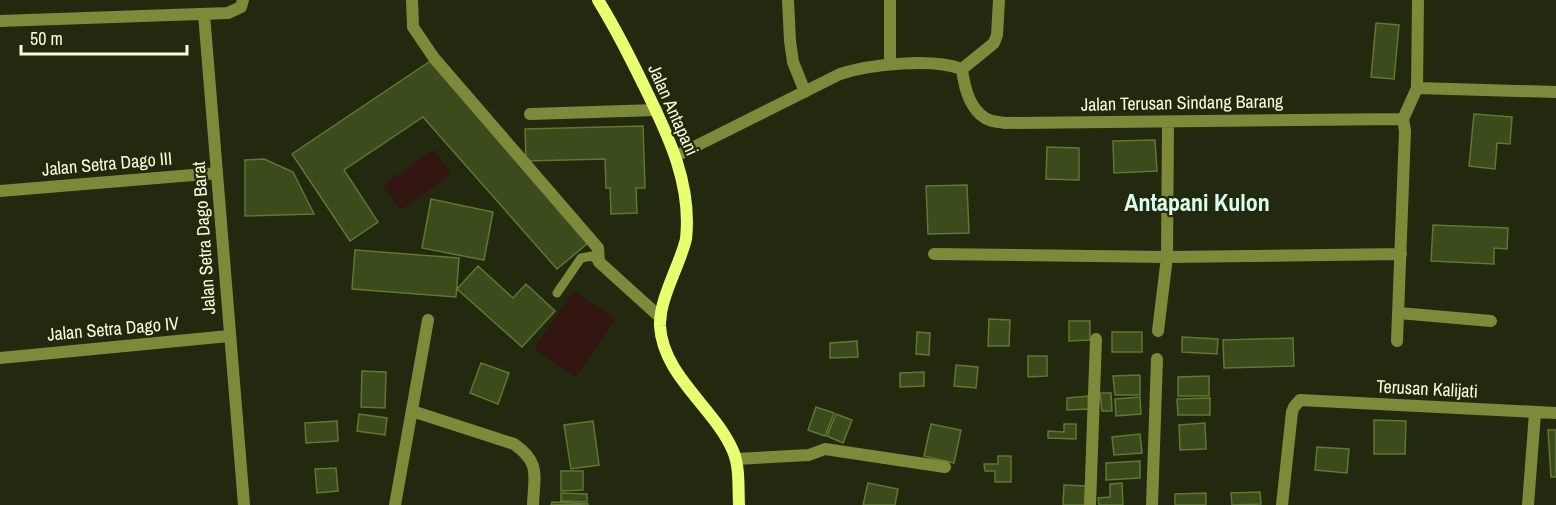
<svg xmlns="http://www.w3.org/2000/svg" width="1556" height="505" font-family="'Archivo Narrow',sans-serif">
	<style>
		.green { fill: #331512 }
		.building { fill: #3b4b1b; stroke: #5f782c; stroke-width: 1.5 }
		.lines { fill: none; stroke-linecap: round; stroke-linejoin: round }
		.lane { stroke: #7d8a39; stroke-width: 9 }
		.street { stroke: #7d8a39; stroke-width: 12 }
		.secondary { stroke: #eaff6f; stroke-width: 12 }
		.labels { text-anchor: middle; stroke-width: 4.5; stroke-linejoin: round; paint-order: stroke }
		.street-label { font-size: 18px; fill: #f6ffd8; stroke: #22290f }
		.district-label { font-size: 24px; font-weight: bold; fill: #daffec; stroke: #22290f }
	</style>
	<rect width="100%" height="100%" fill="#22290f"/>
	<path class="green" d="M433,150L451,174L401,210L383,186Z
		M574,291L615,319L576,377L534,349Z"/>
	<path class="building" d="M1376,23L1399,25L1394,79L1371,77Z
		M432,60L588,243L557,269L423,117L344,170L378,222L350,241L292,154Z
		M1474,114L1512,117L1510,144L1497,143L1495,169L1469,166Z
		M643,126L645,188H636L637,213L611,214L610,188H606L605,159L526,161L525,129Z
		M1155,140L1157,171L1114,173L1113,141Z
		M1047,147L1079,148V180L1046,179Z
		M264,159L293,172L314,214L245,216V160Z
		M967,185L969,233L928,234L926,186Z
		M431,199L493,212L484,260L422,248Z
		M1433,225L1508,228L1507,249L1494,248V264L1431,261Z
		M355,250L459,258L456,297L352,289Z
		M478,266L513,298L526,284L555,311L522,347L457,289Z
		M989,319L1010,320L1009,346H988Z
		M1069,321H1090V340L1069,341Z
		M917,332L930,333L929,355L916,354Z
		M1112,332H1142V352H1112Z
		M1182,337L1218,339L1217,354L1182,352Z
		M1293,338L1294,366L1224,368L1223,340Z
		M857,341L858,357L830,358V343Z
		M1028,356H1047V376L1028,377Z
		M481,363L509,373L498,404L470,393Z
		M956,365L978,367L976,388L954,386Z
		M362,371L386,372L385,408L361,407Z
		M924,372V386L900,387V373Z
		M1140,375V395H1115L1113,376Z
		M1209,376V396H1178V377Z
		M1100,393H1111L1112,411H1102Z
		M1088,396L1089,409L1067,410V398Z
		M1140,397L1141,414L1116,416L1115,399Z
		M1210,398V415H1178L1177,399Z
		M816,407L834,413L825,436L808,430Z
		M359,414L387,418L385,435L357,431Z
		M836,414L852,420L843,443L827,436Z
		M1374,420L1406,421L1405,454H1374Z
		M337,421L338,441L306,443L305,423Z
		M593,421L599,465L571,469L564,425Z
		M1205,423L1206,449L1180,450L1179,425Z
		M931,424L961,430L954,463L924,456Z
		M1064,424H1076V439L1048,438V431L1064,432Z
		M1548,430H1556V477H1551Z
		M1140,434L1142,453L1114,455L1112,437Z
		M1317,447L1349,449L1347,473L1315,470Z
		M998,456H1011V482H995V471H985L984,464H998Z
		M1140,461V478L1106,480V463Z
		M336,468L338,491L317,493L315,469Z
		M561,471H583V490L561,491Z
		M868,483L898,489L895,505H863Z
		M1122,483L1123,505H1099L1098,498L1110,497V484Z
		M1064,485L1086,486L1085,505H1063Z
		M1260,492L1261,504L1232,505L1231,493Z
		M561,493L587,494V502L561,501Z
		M1206,493V505H1175V494Z
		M552,502L589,504L551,505Z"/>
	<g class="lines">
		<path class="lane" d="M557,293L581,258L592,256L599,262"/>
		<path class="street" d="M412,0L413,27L434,58L598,248L599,262L661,318
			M788,0L790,41L793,62L805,92
			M204,14L244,505
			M0,21L228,13L241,7L243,0
			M890,64V0
			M962,69C964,86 969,108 985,118C991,122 999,122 1005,123L1403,119
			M962,69L994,43L997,35L999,0
			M1417,88L1556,92
			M530,114L656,110
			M1403,119L1417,88L1418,0
			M676,156L840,74C871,64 932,58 962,69
			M0,191L217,173
			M934,254L1167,257L1401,254
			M1399,313L1491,321
			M1158,331L1167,257L1168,122
			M1397,341L1405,131L1403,119
			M0,358L229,336
			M412,411L514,444C541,463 534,475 533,505
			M736,459L809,455L825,449L945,467
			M395,505L428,320
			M1090,505L1096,339
			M1152,505L1157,359
			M1282,505L1292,412L1294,407L1300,400L1556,413
			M1528,505L1535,413"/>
		<path class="secondary" d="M598,0C616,29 631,59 646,90C669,137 692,185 686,239C680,265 659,299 660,326C663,376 714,407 733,451C740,467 738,488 739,505"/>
	</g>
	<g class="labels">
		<g class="street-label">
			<text transform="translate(1182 103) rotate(-1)" y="6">Jalan Terusan Sindang Barang</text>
			<text transform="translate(673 110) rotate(66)" y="6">Jalan Antapani</text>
			<text transform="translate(107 164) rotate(-5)" y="6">Jalan Setra Dago III</text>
			<text transform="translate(204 238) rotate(-94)" y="6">Jalan Setra Dago Barat</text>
			<text transform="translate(113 329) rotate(-5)" y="6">Jalan Setra Dago IV</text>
			<text transform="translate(1427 389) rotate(3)" y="6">Terusan Kalijati</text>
		</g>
		<g class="district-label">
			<text x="1197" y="211">Antapani Kulon</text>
		</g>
	</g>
	<path d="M21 45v9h166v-9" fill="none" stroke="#f6ffd8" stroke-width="3"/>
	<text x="30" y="45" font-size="18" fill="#f6ffd8" stroke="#22290f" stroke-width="4.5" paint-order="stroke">50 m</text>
</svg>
